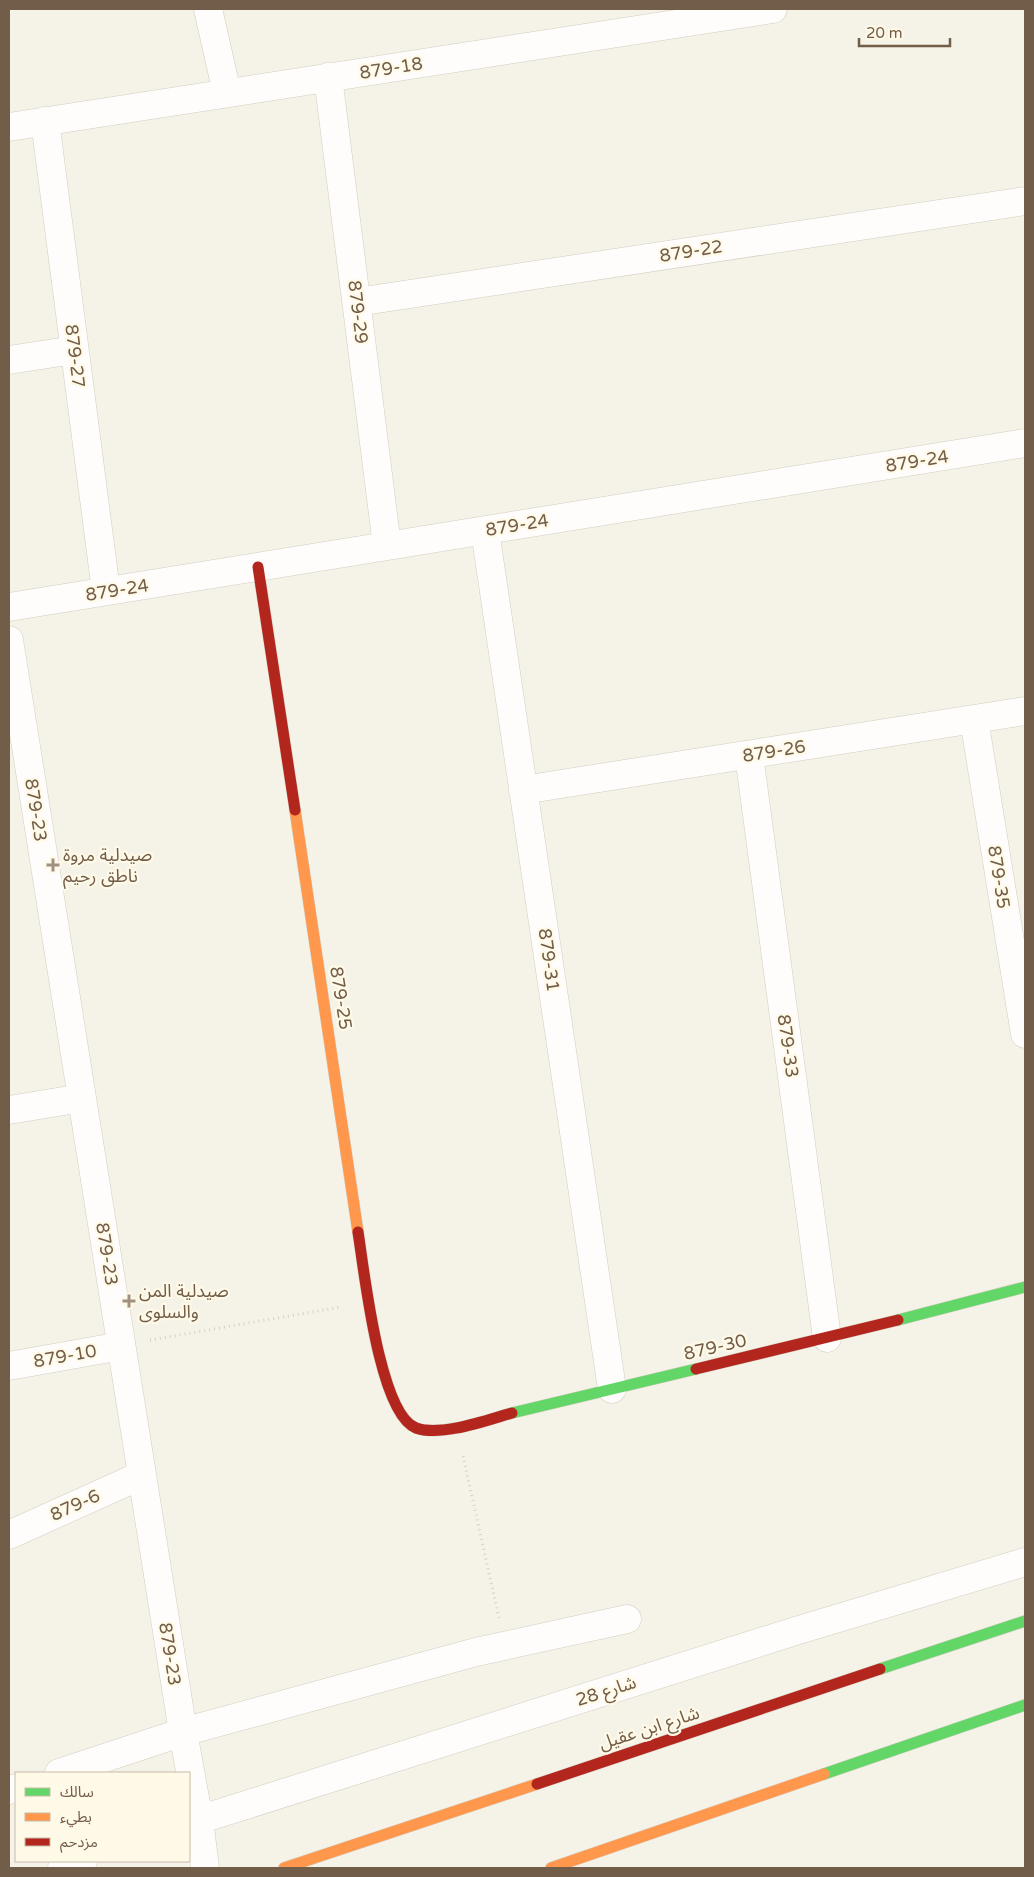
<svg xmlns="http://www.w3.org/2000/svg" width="1034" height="1877" font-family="'Varela Round','Noto Sans Arabic',sans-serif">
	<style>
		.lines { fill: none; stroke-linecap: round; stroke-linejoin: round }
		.street-casing { stroke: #d4cdc2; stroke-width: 29 }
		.fast-casing { stroke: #d6cfc3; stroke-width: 12 }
		.slow-casing { stroke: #d6cfc3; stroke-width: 12 }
		.jam-casing { stroke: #d6cfc3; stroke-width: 12 }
		.path { stroke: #d7d0c9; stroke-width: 3; stroke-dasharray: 1 4; stroke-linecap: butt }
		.street { stroke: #fefdfb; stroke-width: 28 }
		.fast { stroke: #63d668; stroke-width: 11 }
		.slow { stroke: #ff974d; stroke-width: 11 }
		.jam { stroke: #b3261e; stroke-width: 11 }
		.poi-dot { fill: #a09180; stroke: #fff9e7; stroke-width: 2 }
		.labels { text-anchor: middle; stroke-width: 4.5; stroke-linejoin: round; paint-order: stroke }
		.street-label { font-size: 18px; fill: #725d49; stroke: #fff9e7 }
		.poi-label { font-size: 18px; fill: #725d49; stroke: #fff9e7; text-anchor: start }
	</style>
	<rect width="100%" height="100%" fill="#f5f2e7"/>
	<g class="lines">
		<defs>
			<path id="street" d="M208,9L227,93
				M328,77L387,546
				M45,121L106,591
				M9,127L773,9
				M357,302L1025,201
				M9,360L74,350
				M485,531L612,1389
				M9,607L1025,443
				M9,640L183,1732L199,1820L205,1868
				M974,719L1025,1034
				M749,755L827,1338
				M523,790L1025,711
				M9,1110L82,1098
				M9,1366L121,1346
				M9,1535L142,1475
				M59,1773L183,1732L476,1652L627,1619
				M9,1790L16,1788
				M189,1823L802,1629L1025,1562
				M62,1868L83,1861"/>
			<path id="fast" d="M898,1320L1025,1287
				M512,1413L696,1369
				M880,1669L1025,1621
				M824,1774L1025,1705"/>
			<path id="slow" d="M295,810L358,1232
				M284,1868L537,1784
				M551,1868L824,1774"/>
			<path id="jam" d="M258,567L295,810
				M358,1232C364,1269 379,1414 416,1428C441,1437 487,1420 512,1413
				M696,1369L898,1320
				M537,1784L880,1669"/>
		</defs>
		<use href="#street" class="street-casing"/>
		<use href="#fast" class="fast-casing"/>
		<use href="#slow" class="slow-casing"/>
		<use href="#jam" class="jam-casing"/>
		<path class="path" d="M150,1340L341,1307
			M463,1456L499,1618"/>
		<use href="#street" class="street"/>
		<use href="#fast" class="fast"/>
		<use href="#slow" class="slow"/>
		<use href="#jam" class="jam"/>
	</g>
	<g class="poi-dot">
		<path d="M50.5 857.5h5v5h5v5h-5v5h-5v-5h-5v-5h5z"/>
		<path d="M126.5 1293.5h5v5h5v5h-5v5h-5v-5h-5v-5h5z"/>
	</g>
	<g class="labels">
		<g class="street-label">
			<text transform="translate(391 68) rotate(-9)" y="6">879-18</text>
			<text transform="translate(691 251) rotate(-9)" y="6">879-22</text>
			<text transform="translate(358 312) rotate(83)" y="6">879-29</text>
			<text transform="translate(75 356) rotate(83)" y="6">879-27</text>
			<text transform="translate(917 461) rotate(-9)" y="6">879-24</text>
			<text transform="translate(517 525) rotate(-9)" y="6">879-24</text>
			<text transform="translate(117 590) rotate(-9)" y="6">879-24</text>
			<text transform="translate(774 751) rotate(-9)" y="6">879-26</text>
			<text transform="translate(36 810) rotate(81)" y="6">879-23</text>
			<text transform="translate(999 877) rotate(81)" y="6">879-35</text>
			<text transform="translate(549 960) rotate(82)" y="6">879-31</text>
			<text transform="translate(341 998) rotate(81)" y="6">879-25</text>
			<text transform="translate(788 1046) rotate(82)" y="6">879-33</text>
			<text transform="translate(107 1254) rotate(81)" y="6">879-23</text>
			<text transform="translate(715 1347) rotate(-13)" y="6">879-30</text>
			<text transform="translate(65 1356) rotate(-10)" y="6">879-10</text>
			<text transform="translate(75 1505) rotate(-24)" y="6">879-6</text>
			<text transform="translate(170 1654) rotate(81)" y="6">879-23</text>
			<text transform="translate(606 1691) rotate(-18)" y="6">شارع 28</text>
			<text transform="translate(649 1728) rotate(-18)" y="6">شارع ابن عقيل</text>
		</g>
		<g class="poi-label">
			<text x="63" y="861">صيدلية مروة<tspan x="63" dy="21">ناطق رحيم</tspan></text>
			<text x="139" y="1297">صيدلية المن<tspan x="139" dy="21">والسلوى</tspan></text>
		</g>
	</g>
	<rect width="1034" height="1877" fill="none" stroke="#725d49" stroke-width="20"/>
	<rect x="15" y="1772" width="175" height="90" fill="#fff9e7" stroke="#c7bba8"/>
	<rect x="25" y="1788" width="25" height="8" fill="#63d668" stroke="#c7bba8"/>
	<text x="60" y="1797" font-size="15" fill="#725d49">سالك</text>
	<rect x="25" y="1813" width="25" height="8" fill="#ff974d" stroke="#c7bba8"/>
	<text x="60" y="1822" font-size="15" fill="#725d49">بطيء</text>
	<rect x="25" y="1838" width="25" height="8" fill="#b3261e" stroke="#c7bba8"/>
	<text x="60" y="1847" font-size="15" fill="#725d49">مزدحم</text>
	<path d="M859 38v8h91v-8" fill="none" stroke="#725d49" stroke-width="2.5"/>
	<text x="866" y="38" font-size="15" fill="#725d49" stroke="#fff9e7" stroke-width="4" paint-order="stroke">20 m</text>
</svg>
